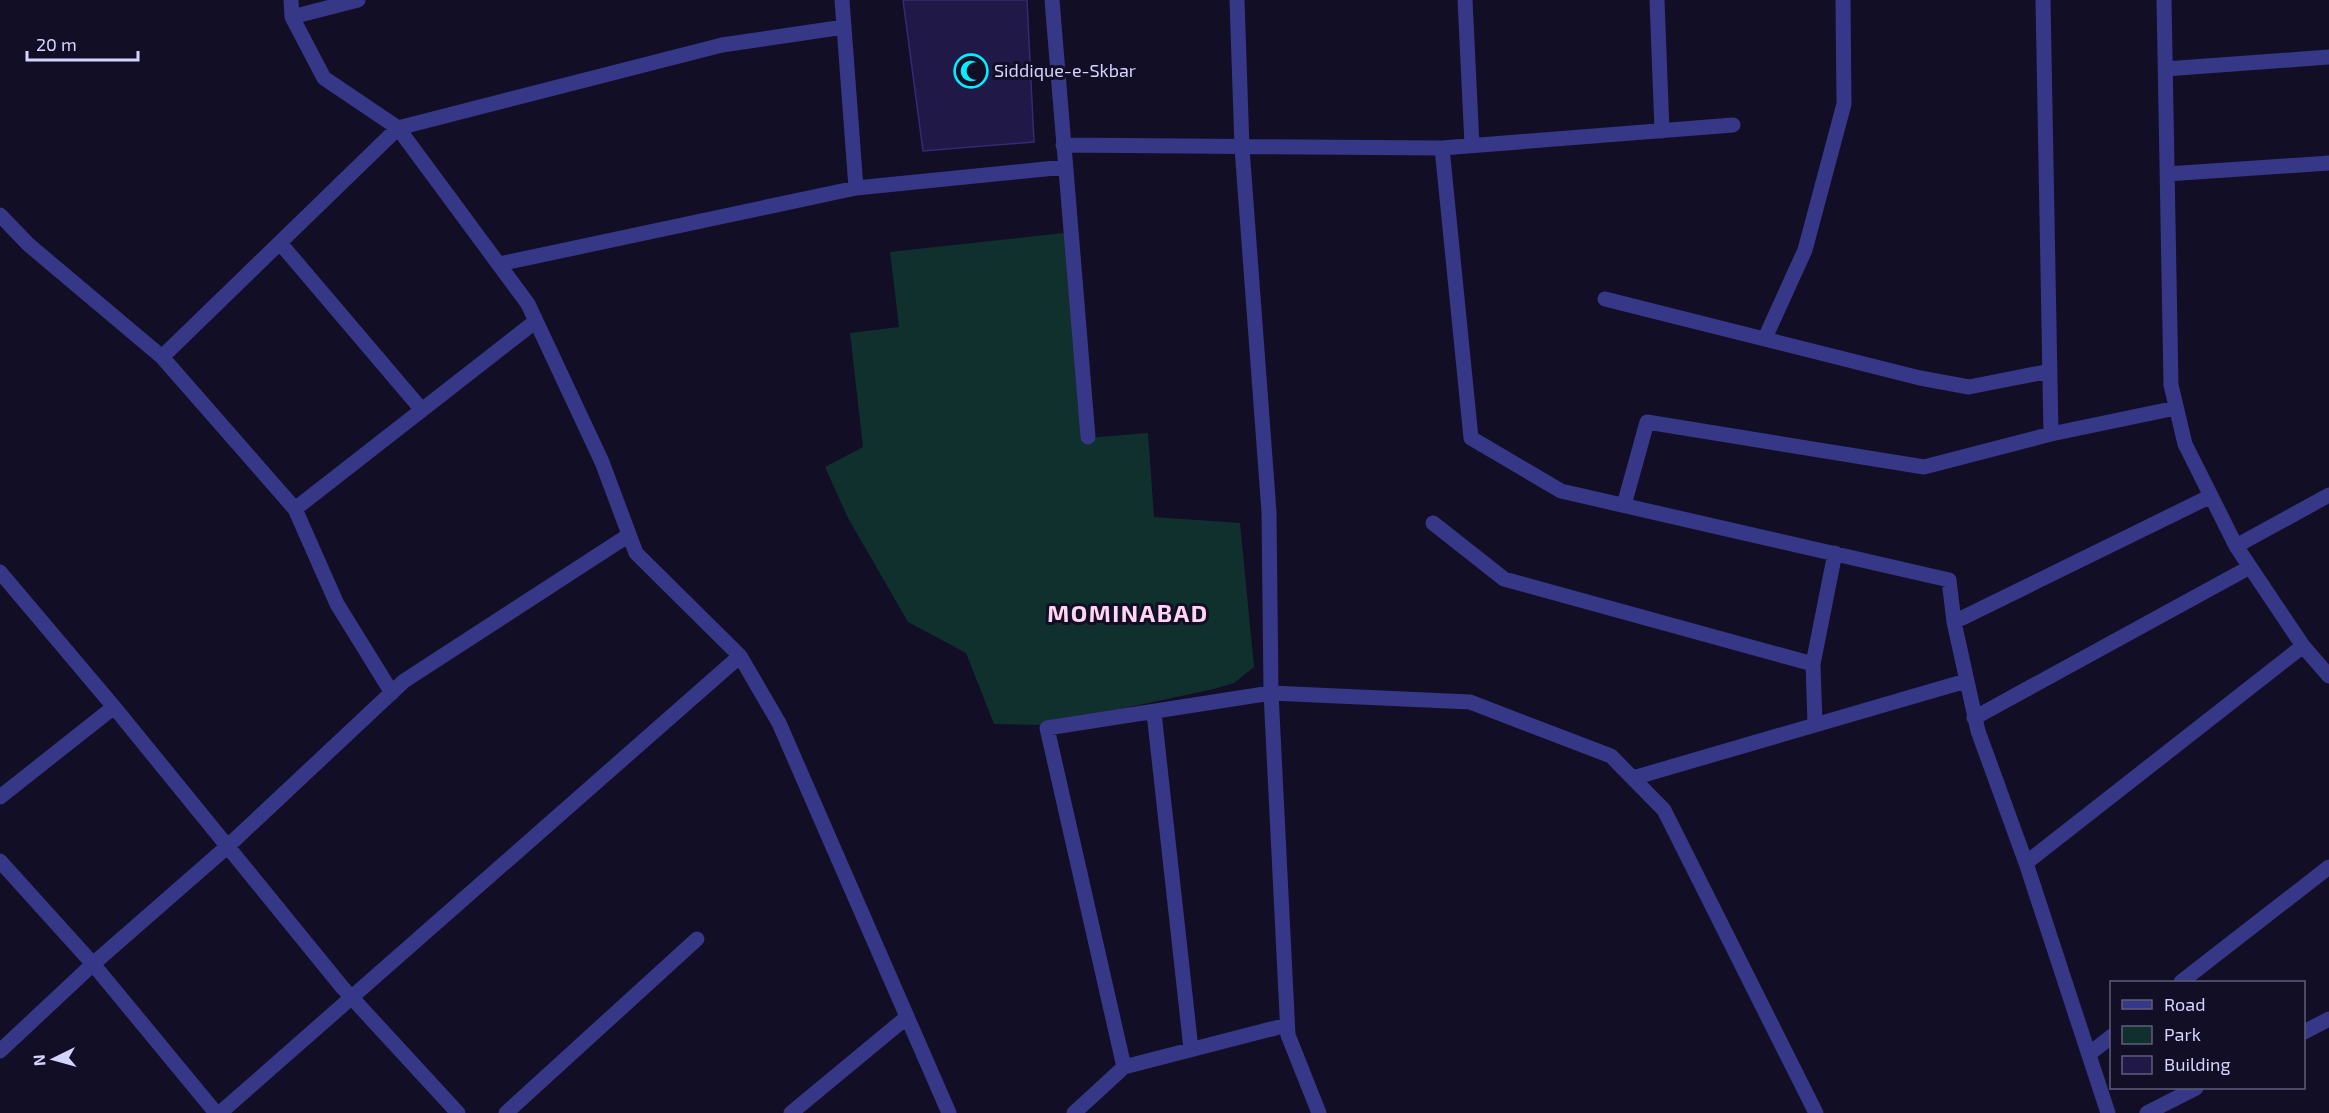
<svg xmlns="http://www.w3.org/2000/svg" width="2329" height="1113" font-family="'Exo 2',sans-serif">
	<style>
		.green { fill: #10302e }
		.building { fill: #201948; stroke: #352975; stroke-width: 1.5 }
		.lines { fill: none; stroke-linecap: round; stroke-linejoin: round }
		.minor { stroke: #363787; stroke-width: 15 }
		.labels { text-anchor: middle; stroke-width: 6; stroke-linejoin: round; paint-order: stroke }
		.poi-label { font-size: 18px; fill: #d6d3ff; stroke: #110e26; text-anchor: start }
		.district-label { font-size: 24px; font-weight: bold; letter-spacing: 1.5px; fill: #ffd5f2; stroke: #110e26 }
	</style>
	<rect width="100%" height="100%" fill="#110e26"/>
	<path class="green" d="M1072,232L1087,438L1148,433L1154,517L1240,523L1254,667L1234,683L1214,689L1046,725L994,724L966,653L908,622L848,518L825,467L863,447L850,333L899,327L890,252Z"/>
	<path class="building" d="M903,0H1027L1034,142L923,151Z"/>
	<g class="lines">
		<path class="minor" d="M291,0L292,17L324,78L398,128L528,304L602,462L636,553L740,656L779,723L949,1113
			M842,0L856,188
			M1052,0L1088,437
			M1237,0L1242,148L1269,512L1271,693L1288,1035L1319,1113
			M1465,0L1472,145
			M1657,0L1662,131
			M2043,0L2051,434
			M2164,0L2171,385L2185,444L2236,546L2303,646L2329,676
			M292,17L358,0
			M2165,69L2329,57
			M1733,125L1442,148L1471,438L1561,491L1949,580L1954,622L1978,731L2026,863L2108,1113
			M1063,145L1442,148
			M2167,174L2329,163
			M0,215L29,245L162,357L295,509L337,604L392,693
			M280,243L422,410
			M499,264L856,188L1065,167
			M1605,299L1920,378L1969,387L2050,371
			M1765,338L1805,250L1844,104L1843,0
			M162,357L398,128L722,45L844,27
			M1624,505L1647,422L1924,467L2051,434L2176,408
			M295,509L536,321
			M1433,523L1504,579L1813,664L1815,725
			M2236,546L2329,495
			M0,572L114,707L342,987L458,1113
			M1954,622L2211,496
			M1813,664L1835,553
			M1154,713L1191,1049
			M1974,718L2250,567
			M1633,778L1966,681
			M0,797L114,707
			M0,861L93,964L216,1113
			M2026,863L2303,646
			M2181,982L2329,867
			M1287,1025L1124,1067L1047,728L1271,693L1470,702L1611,756L1664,810L1816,1113
			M2304,1032L2329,1019
			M0,1051L93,964L228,846L404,681L629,535
			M2089,1054L2112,1036
			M220,1113L740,656
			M506,1113L697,939
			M791,1113L907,1017
			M1074,1113L1124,1067
			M2147,1113L2196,1088"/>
	</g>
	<defs>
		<symbol id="mosque-ring" viewBox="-11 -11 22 22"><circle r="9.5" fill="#110e26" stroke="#00f0fe" stroke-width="1.5"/><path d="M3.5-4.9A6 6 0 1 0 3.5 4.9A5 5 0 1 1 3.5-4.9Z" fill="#00f0fe"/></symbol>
	</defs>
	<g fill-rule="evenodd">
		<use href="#mosque-ring" x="952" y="52" width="38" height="38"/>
	</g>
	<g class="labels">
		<g class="poi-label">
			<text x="994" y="77">Siddique-e-Skbar</text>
		</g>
		<g class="district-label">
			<text x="1128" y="622">MOMINABAD</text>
		</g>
	</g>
	<rect x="2110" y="981" width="195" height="108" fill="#110e26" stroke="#605d7d" stroke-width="1.5"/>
	<rect x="2122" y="1000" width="30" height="9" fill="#363787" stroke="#605d7d" stroke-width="1.5"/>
	<text x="2164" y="1011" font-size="18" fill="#d6d3ff">Road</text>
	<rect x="2122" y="1026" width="30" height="18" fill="#10302e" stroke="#605d7d" stroke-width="1.5"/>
	<text x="2164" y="1041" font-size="18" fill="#d6d3ff">Park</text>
	<rect x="2122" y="1056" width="30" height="18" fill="#201948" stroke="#605d7d" stroke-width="1.5"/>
	<text x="2164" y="1071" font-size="18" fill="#d6d3ff">Building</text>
	<g transform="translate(54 1059) rotate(265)" stroke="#110e26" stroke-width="4.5" paint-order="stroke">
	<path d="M0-4.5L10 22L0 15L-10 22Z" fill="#d6d3ff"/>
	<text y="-9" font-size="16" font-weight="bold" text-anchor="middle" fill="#d6d3ff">N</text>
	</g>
	<path d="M27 51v9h111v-9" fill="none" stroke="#d6d3ff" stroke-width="3"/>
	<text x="36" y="51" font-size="18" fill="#d6d3ff" stroke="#110e26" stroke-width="4.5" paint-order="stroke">20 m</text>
</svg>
